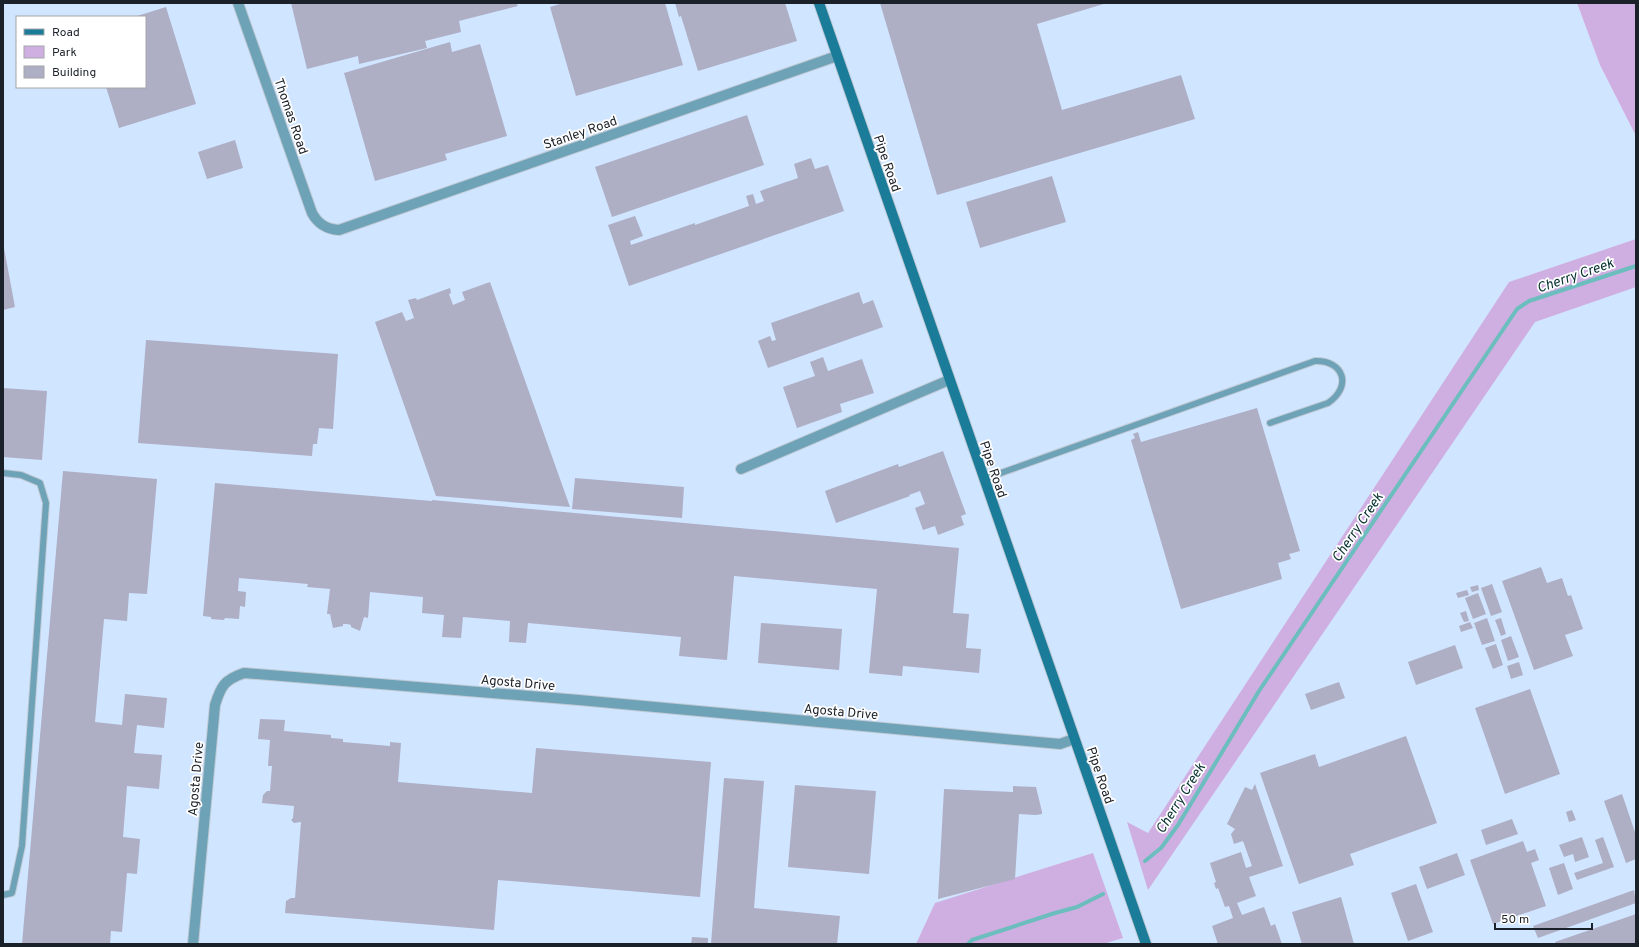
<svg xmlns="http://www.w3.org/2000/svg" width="1639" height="947" font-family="Overpass,sans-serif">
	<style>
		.built { fill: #d0e5ff; fill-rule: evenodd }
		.green { fill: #cfaee1 }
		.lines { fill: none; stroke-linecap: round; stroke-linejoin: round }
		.stream { stroke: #6cbebe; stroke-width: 4 }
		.building { fill: #aeaec5 }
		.lane-casing { stroke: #c1cad5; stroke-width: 8 }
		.street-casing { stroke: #c1cad5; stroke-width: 12 }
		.secondary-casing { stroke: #c1cad5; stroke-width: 12 }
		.lane { stroke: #6da2b7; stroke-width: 6 }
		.street { stroke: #6da2b7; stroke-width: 10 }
		.secondary { stroke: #1b7c9a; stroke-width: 10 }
		.labels { text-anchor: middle; stroke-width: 3.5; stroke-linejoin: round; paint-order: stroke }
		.street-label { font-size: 13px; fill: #1b2128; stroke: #fff }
		.water-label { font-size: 14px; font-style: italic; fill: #073131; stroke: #fff }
	</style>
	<rect width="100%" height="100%" fill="#e6effb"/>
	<path class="built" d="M3,3H1577L1600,65L1636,136V944H3ZM17,17H145V87H17Z"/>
	<path class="green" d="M1577,3H1636V136L1600,65Z
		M1636,239V287L1535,322L1148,890L1127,822L1148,833L1509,282Z
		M1093,853L1123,938L1103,944H916L935,903Z"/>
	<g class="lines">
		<path class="stream" d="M1145,861L1161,848L1178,825L1259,691L1517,309L1529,301L1636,266
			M968,944L972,940L1055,913L1077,907L1103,894"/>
	</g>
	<path class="building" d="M291,3H516L518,6L459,21L461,32L425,41L427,48L359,64L358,56L307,69Z
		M563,3H665L683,65L576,96L550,7Z
		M675,3H785L797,41L698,71L681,16L679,17Z
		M880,3H1107L1037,24L1062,110L1181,75L1195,119L937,195Z
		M166,7L196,104L119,128L106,87H145V17H134Z
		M450,42L452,52L480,44L507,136L445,154L447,160L375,181L344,73Z
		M747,115L764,165L612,217L595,167Z
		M235,140L243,168L207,179L198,152Z
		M811,158L815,169L828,165L844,211L629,286L608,225L635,216L643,236L630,241L631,245L695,223V225L749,206L746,196L753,194L756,204L764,201L760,191L798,178L794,164Z
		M1052,176L1066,222L980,248L966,202Z
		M4,248L15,307L3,310V249Z
		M490,282L570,507L436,496L375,322L402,312L406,321L414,318L408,300L416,298L417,300L450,288L451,293L449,294L453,305L465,300L462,292Z
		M859,292L863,304L873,300L883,327L768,368L758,341L770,336L772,341L776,340L771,323Z
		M146,340L338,354L333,429L319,428L317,444H313L312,456L138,443Z
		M823,357L828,371L862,359L874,393L840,404L842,412L797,428L783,387L815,376L810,362Z
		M3,388L47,391L42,460L3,457Z
		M1257,408L1300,551L1289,554L1291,559L1278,563L1282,579L1181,609L1131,440L1135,438L1133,434L1138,432L1141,442Z
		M943,451L966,514L961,516L964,525L938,535L935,526L923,530L915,508L925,504L920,491L909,495L910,496L836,523L825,491L898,464L899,467Z
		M63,471L157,479L147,594L129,593L127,621L104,619L95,722L122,725L125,694L167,698L164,728L137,725L134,753L162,755L159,789L127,786L123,837L140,839L137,874L127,873L122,932L111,931L110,944H22Z
		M575,478L684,487L682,518L572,509Z
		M215,483L432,501V500L959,548L953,613L969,614L966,648L981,649L979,673L903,666L902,676L869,673L877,589L734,576L727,660L679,656L681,637L528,623L526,643L509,642L510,621L463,617L461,638L442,637L444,615L422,613L423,597L370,592L368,618L364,617L360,631L351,627V625L347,624H343V626L333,628L330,614H327L330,589L307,587L308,584L239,578L238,591L246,592L245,607L240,606L239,619L225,618L224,620L211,619V617L203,616Z
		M1541,567L1547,583L1562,578L1568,596L1571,595L1583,629L1565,635L1573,656L1534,670L1502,581Z
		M1492,584L1502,612L1491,616L1481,588Z
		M1478,585L1479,590L1472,592L1470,587Z
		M1467,590L1469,595L1458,598L1456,593Z
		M1478,593L1486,614L1473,619L1465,598Z
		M1466,611L1469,621L1464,622L1460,613Z
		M1487,618L1495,641L1482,645L1474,623Z
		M1501,618L1506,634L1501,636L1495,620Z
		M1470,622L1473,628L1461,632L1459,626Z
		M761,623L842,629L839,670L758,663Z
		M1511,636L1519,657L1508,661L1501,640Z
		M1496,644L1503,665L1493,669L1485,648Z
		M1455,645L1463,668L1416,685L1408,662Z
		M1519,662L1523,675L1511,679L1507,666Z
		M1339,682L1345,698L1311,710L1305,694Z
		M1530,689L1560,774L1505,794L1475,708Z
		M260,719L285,720L284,731L331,735V738L343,739V742L390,746V742L401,743L398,782L532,793L536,748L711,762L700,897L498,880L494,930L285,913L286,901L291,898H295L301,822L294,823L291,820L293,818L294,806L262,803L263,795L267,791H270L272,766H268L270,740L258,739Z
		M1406,736L1437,823L1350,854L1354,865L1299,884L1260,773L1315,754L1319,767Z
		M724,778L764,781L754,908L840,916L837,944H711Z
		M1255,784L1283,866L1249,877L1256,896L1237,903L1242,915L1264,907L1271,926L1275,924L1282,944H1218L1212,926L1233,918L1229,906L1225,907L1218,888L1216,889L1214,883L1216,882L1210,863L1241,852L1246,868L1252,866L1243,841L1234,844L1231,834L1235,829L1227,824L1245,787L1252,790Z
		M795,785L876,791L869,874L788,867Z
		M1013,786L1036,787L1042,812V814L1036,815L1019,814L1015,879L938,899L944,789L1013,792Z
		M1622,794L1636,835V859L1626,863L1604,801Z
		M1572,810L1576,820L1569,822L1566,812Z
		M1512,819L1518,834L1486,845L1481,830Z
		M1582,837L1589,857L1575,862L1573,854L1564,857L1559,845Z
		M1603,837L1614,867L1577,880L1574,873L1603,863L1595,840Z
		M1523,841L1527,852L1535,849L1539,860L1531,863L1546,906L1493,924L1470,860Z
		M1457,853L1465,875L1427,889L1419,867Z
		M1564,863L1573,889L1558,895L1549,868Z
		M1416,884L1433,932L1408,941L1391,893Z
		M1634,890L1636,903L1538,938L1533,926Z
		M1341,897L1354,944H1302L1292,912Z
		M1636,914V944H1556L1555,942Z
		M692,937L708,938V944H691Z"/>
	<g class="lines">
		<defs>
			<path id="lane" d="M3,473L21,475L40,483L46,503L22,846L12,893L3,895
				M984,479L1315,361C1343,360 1353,386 1328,403L1270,423"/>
			<path id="street" d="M238,3L312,213C318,224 326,229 339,230L837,56
				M741,469L949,380
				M193,944L215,705C221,686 224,680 244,673L579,700L1060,744L1074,739"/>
			<path id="secondary" d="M819,3L1146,944"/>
		</defs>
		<use href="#lane" class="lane-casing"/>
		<use href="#street" class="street-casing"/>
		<use href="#secondary" class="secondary-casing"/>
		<use href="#lane" class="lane"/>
		<use href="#street" class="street"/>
		<use href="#secondary" class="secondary"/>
	</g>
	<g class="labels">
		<g class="street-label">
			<text transform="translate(292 116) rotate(71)" y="5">Thomas Road</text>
			<text transform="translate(580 132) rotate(-19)" y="5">Stanley Road</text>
			<text transform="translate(888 163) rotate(71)" y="5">Pipe Road</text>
			<text transform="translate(994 469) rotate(71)" y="5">Pipe Road</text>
			<text transform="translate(518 682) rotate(5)" y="5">Agosta Drive</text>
			<text transform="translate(841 711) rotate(5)" y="5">Agosta Drive</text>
			<text transform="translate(1101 775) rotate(71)" y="5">Pipe Road</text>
			<text transform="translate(195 779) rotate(-85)" y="5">Agosta Drive</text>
		</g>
		<g class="water-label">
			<text transform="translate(1575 275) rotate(-19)" y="5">Cherry Creek</text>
			<text transform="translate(1357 527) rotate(-56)" y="5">Cherry Creek</text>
			<text transform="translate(1180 798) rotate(-58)" y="5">Cherry Creek</text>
		</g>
	</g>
	<rect width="1639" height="947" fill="none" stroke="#1b2128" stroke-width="8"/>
	<rect x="16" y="16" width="130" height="72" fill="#ffffff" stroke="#a4a6a9"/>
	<rect x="24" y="29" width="20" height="6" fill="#1b7c9a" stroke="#a4a6a9"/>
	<text x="52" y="36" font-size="12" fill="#1b2128">Road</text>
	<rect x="24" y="46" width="20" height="12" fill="#cfaee1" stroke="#a4a6a9"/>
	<text x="52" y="56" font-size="12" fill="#1b2128">Park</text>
	<rect x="24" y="66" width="20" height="12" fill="#aeaec5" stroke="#a4a6a9"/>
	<text x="52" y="76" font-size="12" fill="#1b2128">Building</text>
	<path d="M1495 923v6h97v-6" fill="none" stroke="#1b2128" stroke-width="2"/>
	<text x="1501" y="923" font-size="12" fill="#1b2128" stroke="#ffffff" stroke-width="3" paint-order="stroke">50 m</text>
</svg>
